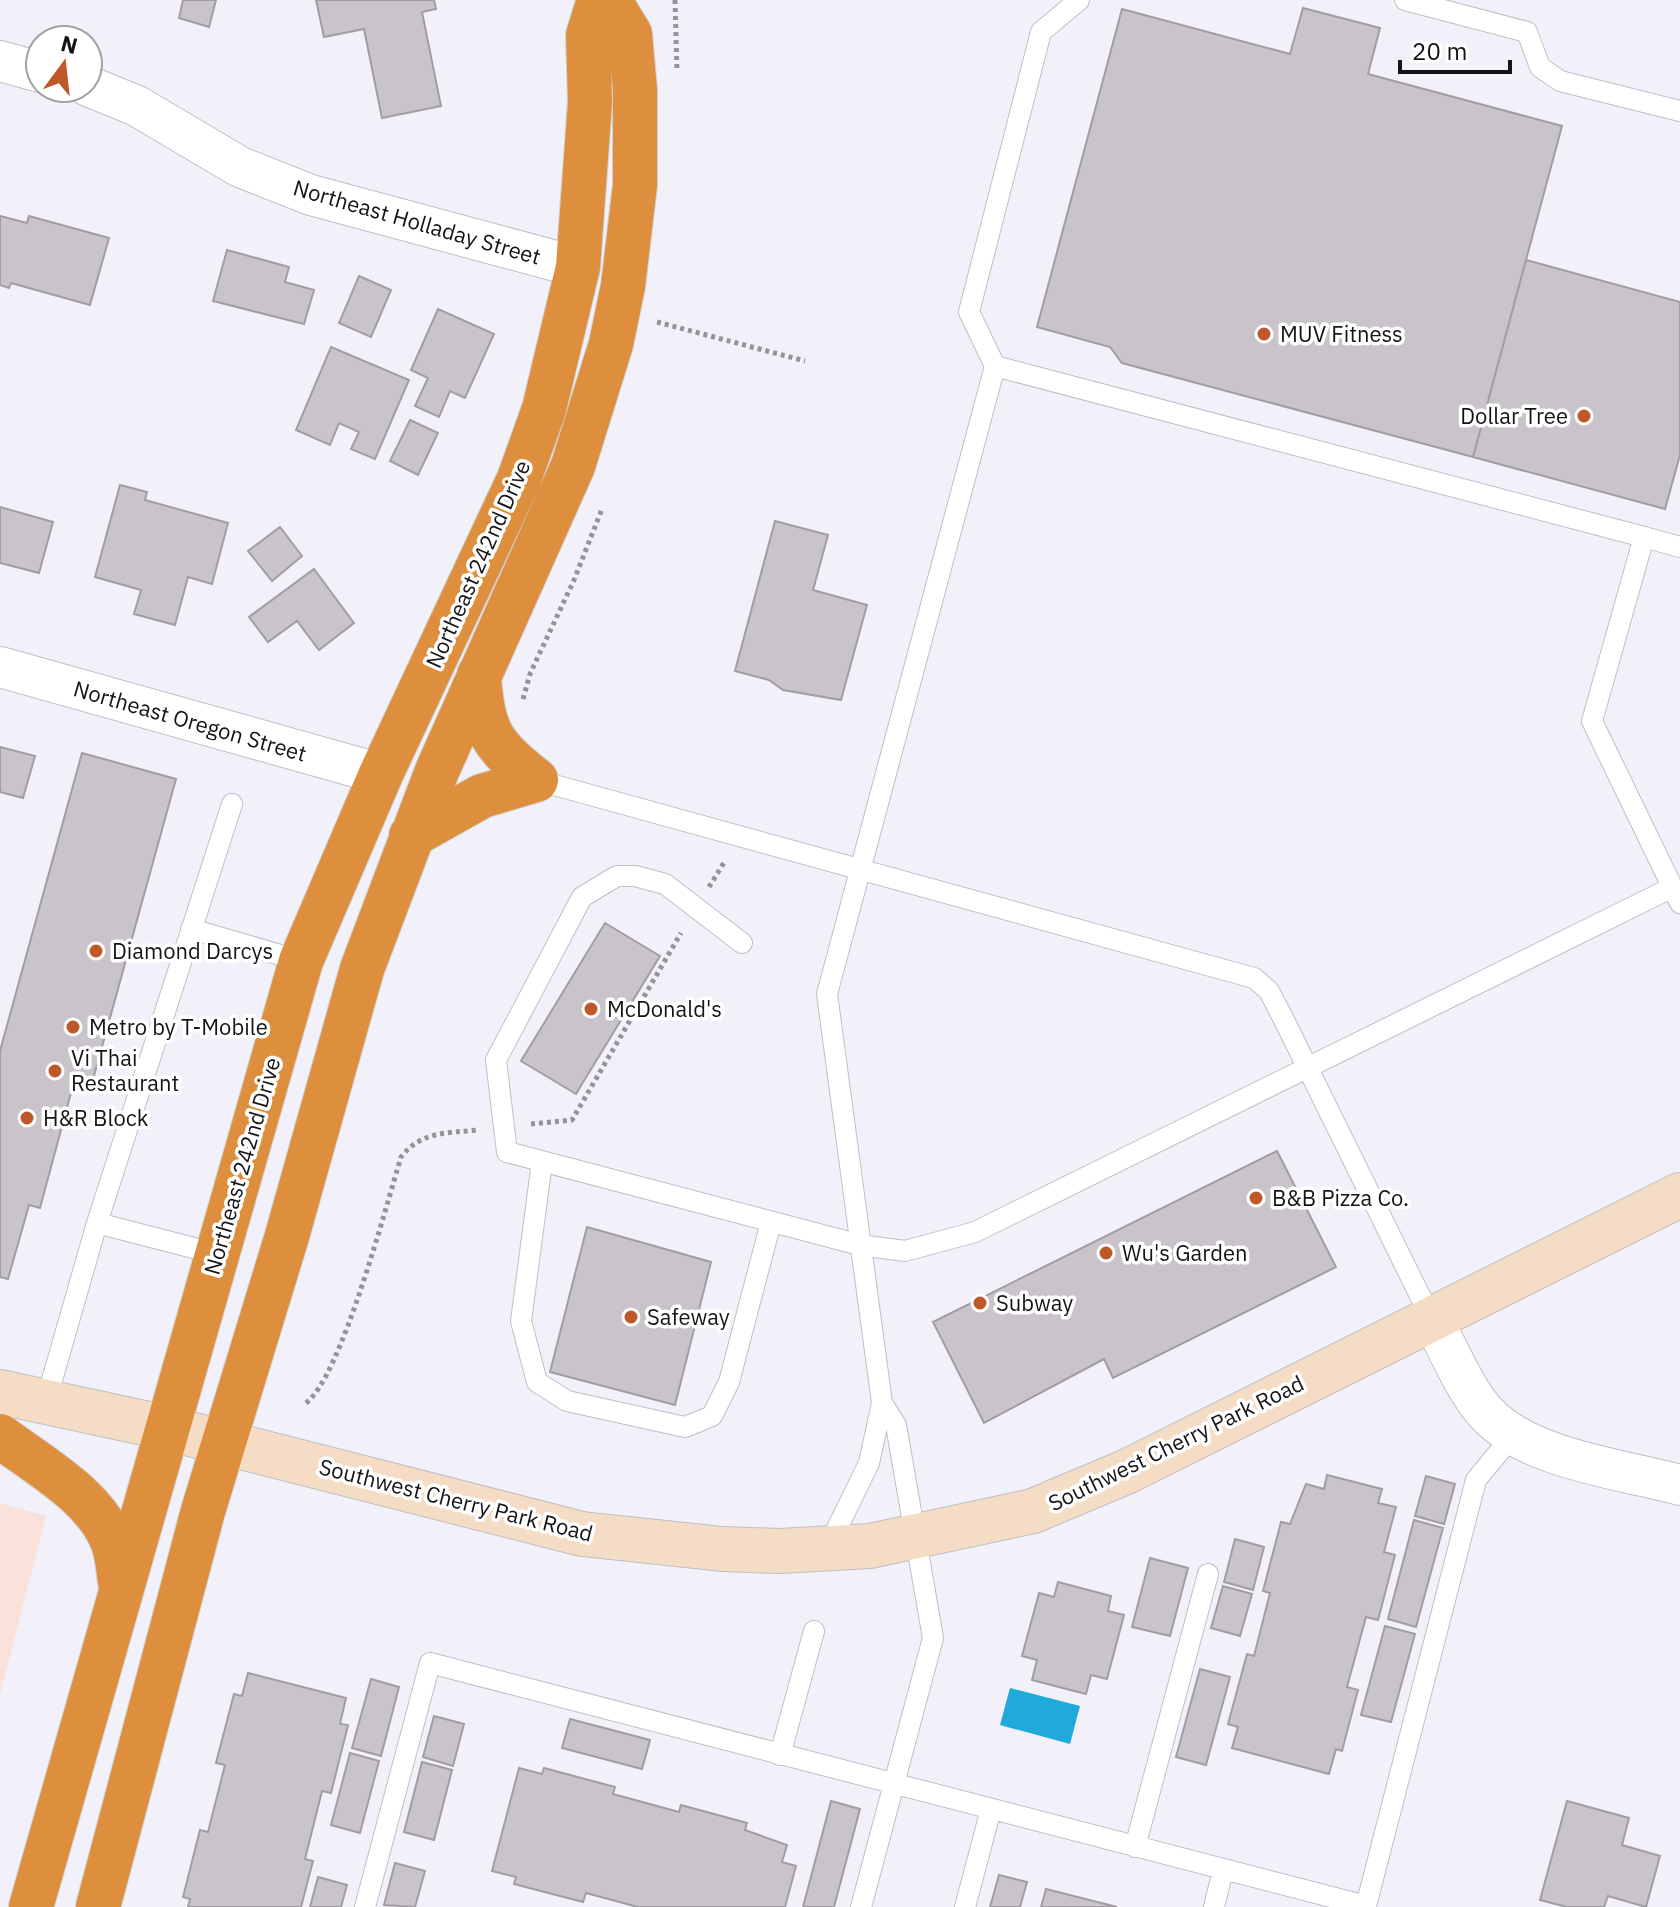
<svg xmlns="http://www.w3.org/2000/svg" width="1680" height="1907" font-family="'IBM Plex Sans',sans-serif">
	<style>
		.industrial { fill: #fae1d9 }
		.water { fill: #21aad9 }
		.building { fill: #c9c4ca; stroke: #a29da4; stroke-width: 2 }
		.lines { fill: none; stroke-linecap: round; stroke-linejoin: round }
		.lane-casing { stroke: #c0bfc6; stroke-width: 22 }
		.street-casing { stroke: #c0bfc6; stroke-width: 42 }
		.secondary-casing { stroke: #c0bfc6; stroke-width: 46 }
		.highway-casing { stroke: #d0d0d0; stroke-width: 46 }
		.path { stroke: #959399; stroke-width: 5; stroke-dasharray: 4 4; stroke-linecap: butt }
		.lane { stroke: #fff; stroke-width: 20 }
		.street { stroke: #fff; stroke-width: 40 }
		.secondary { stroke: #f5ddc5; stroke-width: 44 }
		.highway { stroke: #de8f3e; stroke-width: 44 }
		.poi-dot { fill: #be5829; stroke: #fff; stroke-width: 3 }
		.labels { text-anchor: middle; stroke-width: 7; stroke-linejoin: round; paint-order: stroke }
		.street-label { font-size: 22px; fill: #141316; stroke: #fff }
		.poi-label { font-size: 22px; fill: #141316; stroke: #fff; text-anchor: start }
	</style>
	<rect width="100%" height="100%" fill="#f2f0f8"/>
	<path class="industrial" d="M0,1503L46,1516L0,1695Z"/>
	<path class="water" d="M1010,1688L1080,1706L1070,1744L1000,1725Z"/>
	<path class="building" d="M183,0H216L209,27L179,18Z
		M316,0H434L436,9L422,12L441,106L382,118L364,29L324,37Z
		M1303,8L1380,28L1368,74L1562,126L1473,457L1122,363L1110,347L1037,327L1122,9L1290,54Z
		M0,216L27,223L29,216L109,238L90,305L11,283L9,288L0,285Z
		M227,250L289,267L285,282L314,290L304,324L213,301Z
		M1526,260L1680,302V455L1665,509L1473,457Z
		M359,276L391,290L371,337L339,323Z
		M438,309L494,334L465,398L450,391L439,417L415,406L428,378L411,370Z
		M331,347L409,380L375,459L351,449L359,432L339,423L330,445L296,430Z
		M410,420L438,433L418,475L390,461Z
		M120,485L147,492L145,500L228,523L212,584L188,577L175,625L134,614L141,590L95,577Z
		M0,507L53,522L39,573L0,563Z
		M775,521L828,535L813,590L867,605L841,700L783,690L769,680L735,671Z
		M280,527L302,556L272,581L248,551Z
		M314,569L354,623L319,650L297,621L268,642L249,617Z
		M0,747L35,756L23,798L0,792Z
		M82,753L176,779L92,1083L75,1078L40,1208L29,1205L8,1279L0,1277V1051Z
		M605,923L660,956L576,1094L521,1061Z
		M1277,1151L1336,1267L1113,1378L1104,1359L984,1423L933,1322Z
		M587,1227L711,1262L675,1405L550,1372Z
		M1327,1475L1382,1489L1378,1503L1396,1507L1384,1552L1395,1555L1378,1620L1366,1617L1347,1687L1358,1690L1342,1751L1336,1749L1329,1774L1232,1748L1238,1727L1228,1724L1247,1654L1254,1656L1270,1593L1263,1591L1281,1522L1290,1524L1306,1484L1324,1489Z
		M1426,1476L1455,1484L1444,1524L1415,1516Z
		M1414,1520L1443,1528L1416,1627L1388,1619Z
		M1235,1539L1264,1547L1253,1590L1224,1582Z
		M1150,1558L1188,1568L1170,1636L1132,1627Z
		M1058,1582L1111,1596L1108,1611L1124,1615L1107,1679L1091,1675L1086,1694L1032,1680L1037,1660L1022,1656L1039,1593L1054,1597Z
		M1223,1586L1252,1594L1240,1636L1211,1628Z
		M1385,1626L1415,1634L1391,1722L1361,1715Z
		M1200,1669L1230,1677L1206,1765L1176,1757Z
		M248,1673L346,1698L340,1724L348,1725L331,1793L322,1791L305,1859L313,1861L301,1907H188L190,1899L183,1897L200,1830L208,1832L225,1765L216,1763L234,1694L242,1696Z
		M371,1679L399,1687L381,1756L352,1748Z
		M434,1716L464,1724L453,1766L423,1757Z
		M570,1719L650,1740L642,1769L562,1748Z
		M350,1753L379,1761L360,1833L331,1825Z
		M422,1762L452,1770L434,1840L404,1832Z
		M519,1768L542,1774L544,1768L615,1787L613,1794L679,1812L681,1805L747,1823L745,1830L787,1845L782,1862L796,1866L785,1907H638L586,1893L583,1902L514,1884L516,1877L492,1871Z
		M831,1801L860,1809L834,1907H803Z
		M1567,1801L1629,1818L1622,1845L1660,1856L1646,1907L1608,1896L1604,1907H1567L1540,1900Z
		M395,1863L425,1871L415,1907L384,1905Z
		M999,1875L1027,1882L1020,1907H990Z
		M318,1877L347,1885L341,1907H310Z
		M1046,1889L1117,1907H1041Z"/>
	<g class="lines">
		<defs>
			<path id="lane" d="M1405,0L1527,32L1540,67L1560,81L1680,111
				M995,366L969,312L1041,32L1079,0
				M1644,537L1680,547
				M536,780L1254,978L1269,991L1286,1024L1430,1316
				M191,929L301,961
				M742,943L665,884L635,876H617L582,897L496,1060L507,1152L860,1245L905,1251L975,1232L1673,887
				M542,1162L521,1321L537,1382L567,1401L685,1427L712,1416L729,1382L771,1222
				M217,1254L97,1223L232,804
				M46,1401L97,1223
				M827,1549L869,1463L882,1403L827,994L995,366L1644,537L1592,721L1680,903
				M780,1755L814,1631
				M1135,1847L1208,1574
				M365,1907L430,1663L1366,1906L1476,1480L1513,1435
				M861,1907L933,1638L896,1425L882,1403
				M965,1907L991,1809
				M1214,1907L1223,1870"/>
			<path id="street" d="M0,61L40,72
				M88,86L137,106L240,167L311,195L578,267
				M0,667L381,774
				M1430,1316C1447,1345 1464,1389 1486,1413C1528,1459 1621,1469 1680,1485"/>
			<path id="secondary" d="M0,1392L167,1428L582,1534L722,1549L780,1551L870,1546L1033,1511L1128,1471L1680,1195"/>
			<path id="highway" d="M479,675C482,732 492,745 536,780
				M411,836L482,796L536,780
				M0,1436C38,1465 96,1496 113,1543C118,1556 118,1573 121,1587
				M31,1907L301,961L381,774L519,479L544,409L578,267L590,102L588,35L599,0
				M98,1907L203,1511L287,1236L362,969L437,771L573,466L611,344L623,286L635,185V90L630,34L609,0"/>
		</defs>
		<use href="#lane" class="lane-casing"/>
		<use href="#street" class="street-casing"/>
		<use href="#secondary" class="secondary-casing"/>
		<use href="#highway" class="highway-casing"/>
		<path class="path" d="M675,0L677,72
			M657,322L805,361
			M523,699L530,674L574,580L602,509
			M709,887L725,861
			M531,1124L572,1120L681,933
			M306,1403C341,1377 386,1206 401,1157C421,1131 448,1133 478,1130"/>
		<use href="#lane" class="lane"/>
		<use href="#street" class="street"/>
		<use href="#secondary" class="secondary"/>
		<use href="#highway" class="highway"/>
	</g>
	<g class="poi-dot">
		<circle cx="1264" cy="334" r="8"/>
		<circle cx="1584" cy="416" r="8"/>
		<circle cx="96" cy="951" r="8"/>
		<circle cx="591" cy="1009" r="8"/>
		<circle cx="73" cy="1027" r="8"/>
		<circle cx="55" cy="1071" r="8"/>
		<circle cx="27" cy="1118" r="8"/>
		<circle cx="1256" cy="1198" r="8"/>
		<circle cx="1106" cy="1253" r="8"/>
		<circle cx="980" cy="1303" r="8"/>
		<circle cx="631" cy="1317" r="8"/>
	</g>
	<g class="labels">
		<g class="street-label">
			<text transform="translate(417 222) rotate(16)" y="8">Northeast Holladay Street</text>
			<text transform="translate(478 564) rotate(-66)" y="8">Northeast 242nd Drive</text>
			<text transform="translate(190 721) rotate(16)" y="8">Northeast Oregon Street</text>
			<text transform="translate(242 1166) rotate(-74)" y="8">Northeast 242nd Drive</text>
			<text transform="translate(1176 1443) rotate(-26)" y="8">Southwest Cherry Park Road</text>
			<text transform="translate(456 1500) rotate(14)" y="8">Southwest Cherry Park Road</text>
		</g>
		<g class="poi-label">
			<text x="1280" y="342">MUV Fitness</text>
			<text x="1568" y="424" text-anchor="end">Dollar Tree</text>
			<text x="112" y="959">Diamond Darcys</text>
			<text x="607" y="1017">McDonald's</text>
			<text x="89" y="1035">Metro by T-Mobile</text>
			<text x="71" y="1066">Vi Thai<tspan x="71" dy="25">Restaurant</tspan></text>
			<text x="43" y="1126">H&amp;R Block</text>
			<text x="1272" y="1206">B&amp;B Pizza Co.</text>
			<text x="1122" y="1261">Wu's Garden</text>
			<text x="996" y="1311">Subway</text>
			<text x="647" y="1325">Safeway</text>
		</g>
	</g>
	<g transform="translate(64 64) rotate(15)"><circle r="38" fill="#ffffff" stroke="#a1a1a2" stroke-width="2"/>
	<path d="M0-6L14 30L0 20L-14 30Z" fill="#be5829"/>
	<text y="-12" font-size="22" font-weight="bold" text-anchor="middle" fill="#141316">N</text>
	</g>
	<path d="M1400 60v12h110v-12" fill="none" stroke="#141316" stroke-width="4"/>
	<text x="1412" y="60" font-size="24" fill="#141316" stroke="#ffffff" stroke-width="6" paint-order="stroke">20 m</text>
</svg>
